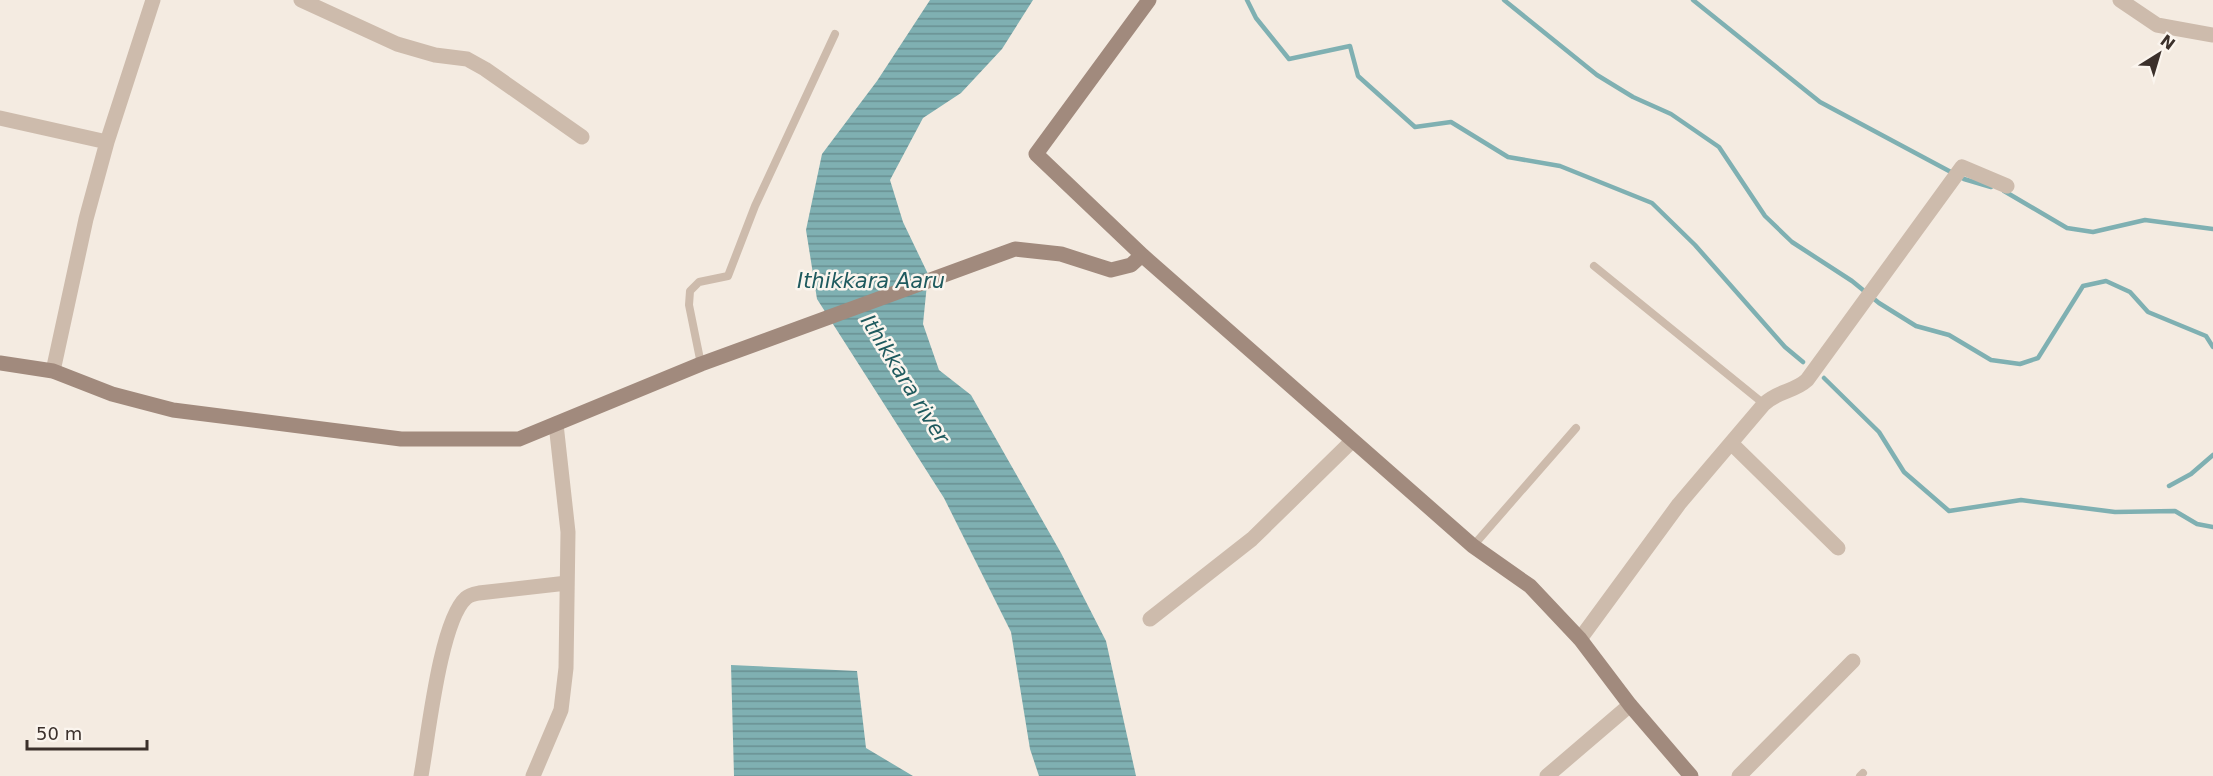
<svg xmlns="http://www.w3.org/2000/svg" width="2213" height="776" font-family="'DejaVu Sans',sans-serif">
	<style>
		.water { fill: url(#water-rules) }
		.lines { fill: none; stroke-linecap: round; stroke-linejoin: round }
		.stream { stroke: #7fb0b2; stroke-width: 4.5 }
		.lane { stroke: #cdbbac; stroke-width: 8 }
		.street { stroke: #cdbbac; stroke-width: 15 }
		.secondary { stroke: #a18a7d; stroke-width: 15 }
		.labels { text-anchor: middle; stroke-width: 5; stroke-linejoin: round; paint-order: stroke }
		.water-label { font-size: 21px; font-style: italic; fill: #1f5a5e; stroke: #fbf5ee }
	</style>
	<defs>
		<pattern id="water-rules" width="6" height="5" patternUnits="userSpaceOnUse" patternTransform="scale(1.5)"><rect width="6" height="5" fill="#7fb0b2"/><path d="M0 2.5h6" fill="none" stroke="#699091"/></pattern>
	</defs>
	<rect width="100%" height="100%" fill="#f4ebe1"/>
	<path class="water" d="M930,0H1033L1002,49L961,93L923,118L890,180L903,222L928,274L923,324L939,370L971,395L1061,553L1106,641L1136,776H1039L1030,749L1011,632L944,498L817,299L806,230L822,154L877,81Z
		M731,665L857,671L866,748L913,776H734Z"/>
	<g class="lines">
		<path class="stream" d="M1247,0L1256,18L1289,59L1350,46L1358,76L1415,127L1451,122L1508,157L1560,166L1652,203L1695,245L1785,347L1803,362
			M1504,0L1597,75L1633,97L1671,114L1719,147L1765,216L1792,242L1852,281L1879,303L1916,326L1949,335L1991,360L2020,364L2038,358L2083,286L2106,281L2130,292L2148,312L2206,336L2213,347
			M1693,0L1820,102L1964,179L1991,187
			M2004,191L2067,228L2093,232L2145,220L2213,229
			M1824,378L1879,432L1904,472L1949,511L2021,500L2115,512L2175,511L2197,524L2213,527
			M2169,486L2191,474L2213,455"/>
		<path class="lane" d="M1594,266L1764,404
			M701,364L689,305L690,291L699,282L728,276L755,206L835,34
			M1473,546L1576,428
			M1860,776L1863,773"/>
		<path class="street" d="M301,0L397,44L435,55L467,59L485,69L582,137
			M2120,0L2157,25L2213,35
			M0,118L107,142
			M53,371L86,219L107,142L153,0
			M1731,443L1838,548
			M1150,619L1252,539L1352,441
			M1580,639L1679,504L1764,404C1779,390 1794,392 1807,380L1962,167L2007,186
			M421,776C428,738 440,621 466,598C469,595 474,594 479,593L567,583
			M533,776L561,710L566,668L568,532L556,424
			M1547,776L1630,705
			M1739,776L1853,661"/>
		<path class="secondary" d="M1142,255L1473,546L1530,586L1580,639L1630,705L1691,776
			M0,363L53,371L112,394L173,410L401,439H519L701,364L1015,249L1061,254L1111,270L1131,265L1142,255L1036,154L1149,0"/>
	</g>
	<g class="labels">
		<g class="water-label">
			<text x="871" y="288">Ithikkara Aaru</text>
			<text transform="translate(905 379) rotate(58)" y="7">Ithikkara river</text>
		</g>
	</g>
	<g transform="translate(2159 54) rotate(37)" stroke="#fbf5ee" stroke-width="4.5" paint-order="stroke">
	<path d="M0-4.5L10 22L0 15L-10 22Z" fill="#3b302b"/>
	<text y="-9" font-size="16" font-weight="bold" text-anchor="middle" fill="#3b302b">N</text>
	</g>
	<path d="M27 740v9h120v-9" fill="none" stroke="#3b302b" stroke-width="3"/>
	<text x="36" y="740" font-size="18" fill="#3b302b" stroke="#fbf5ee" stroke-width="4.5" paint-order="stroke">50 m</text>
</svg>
